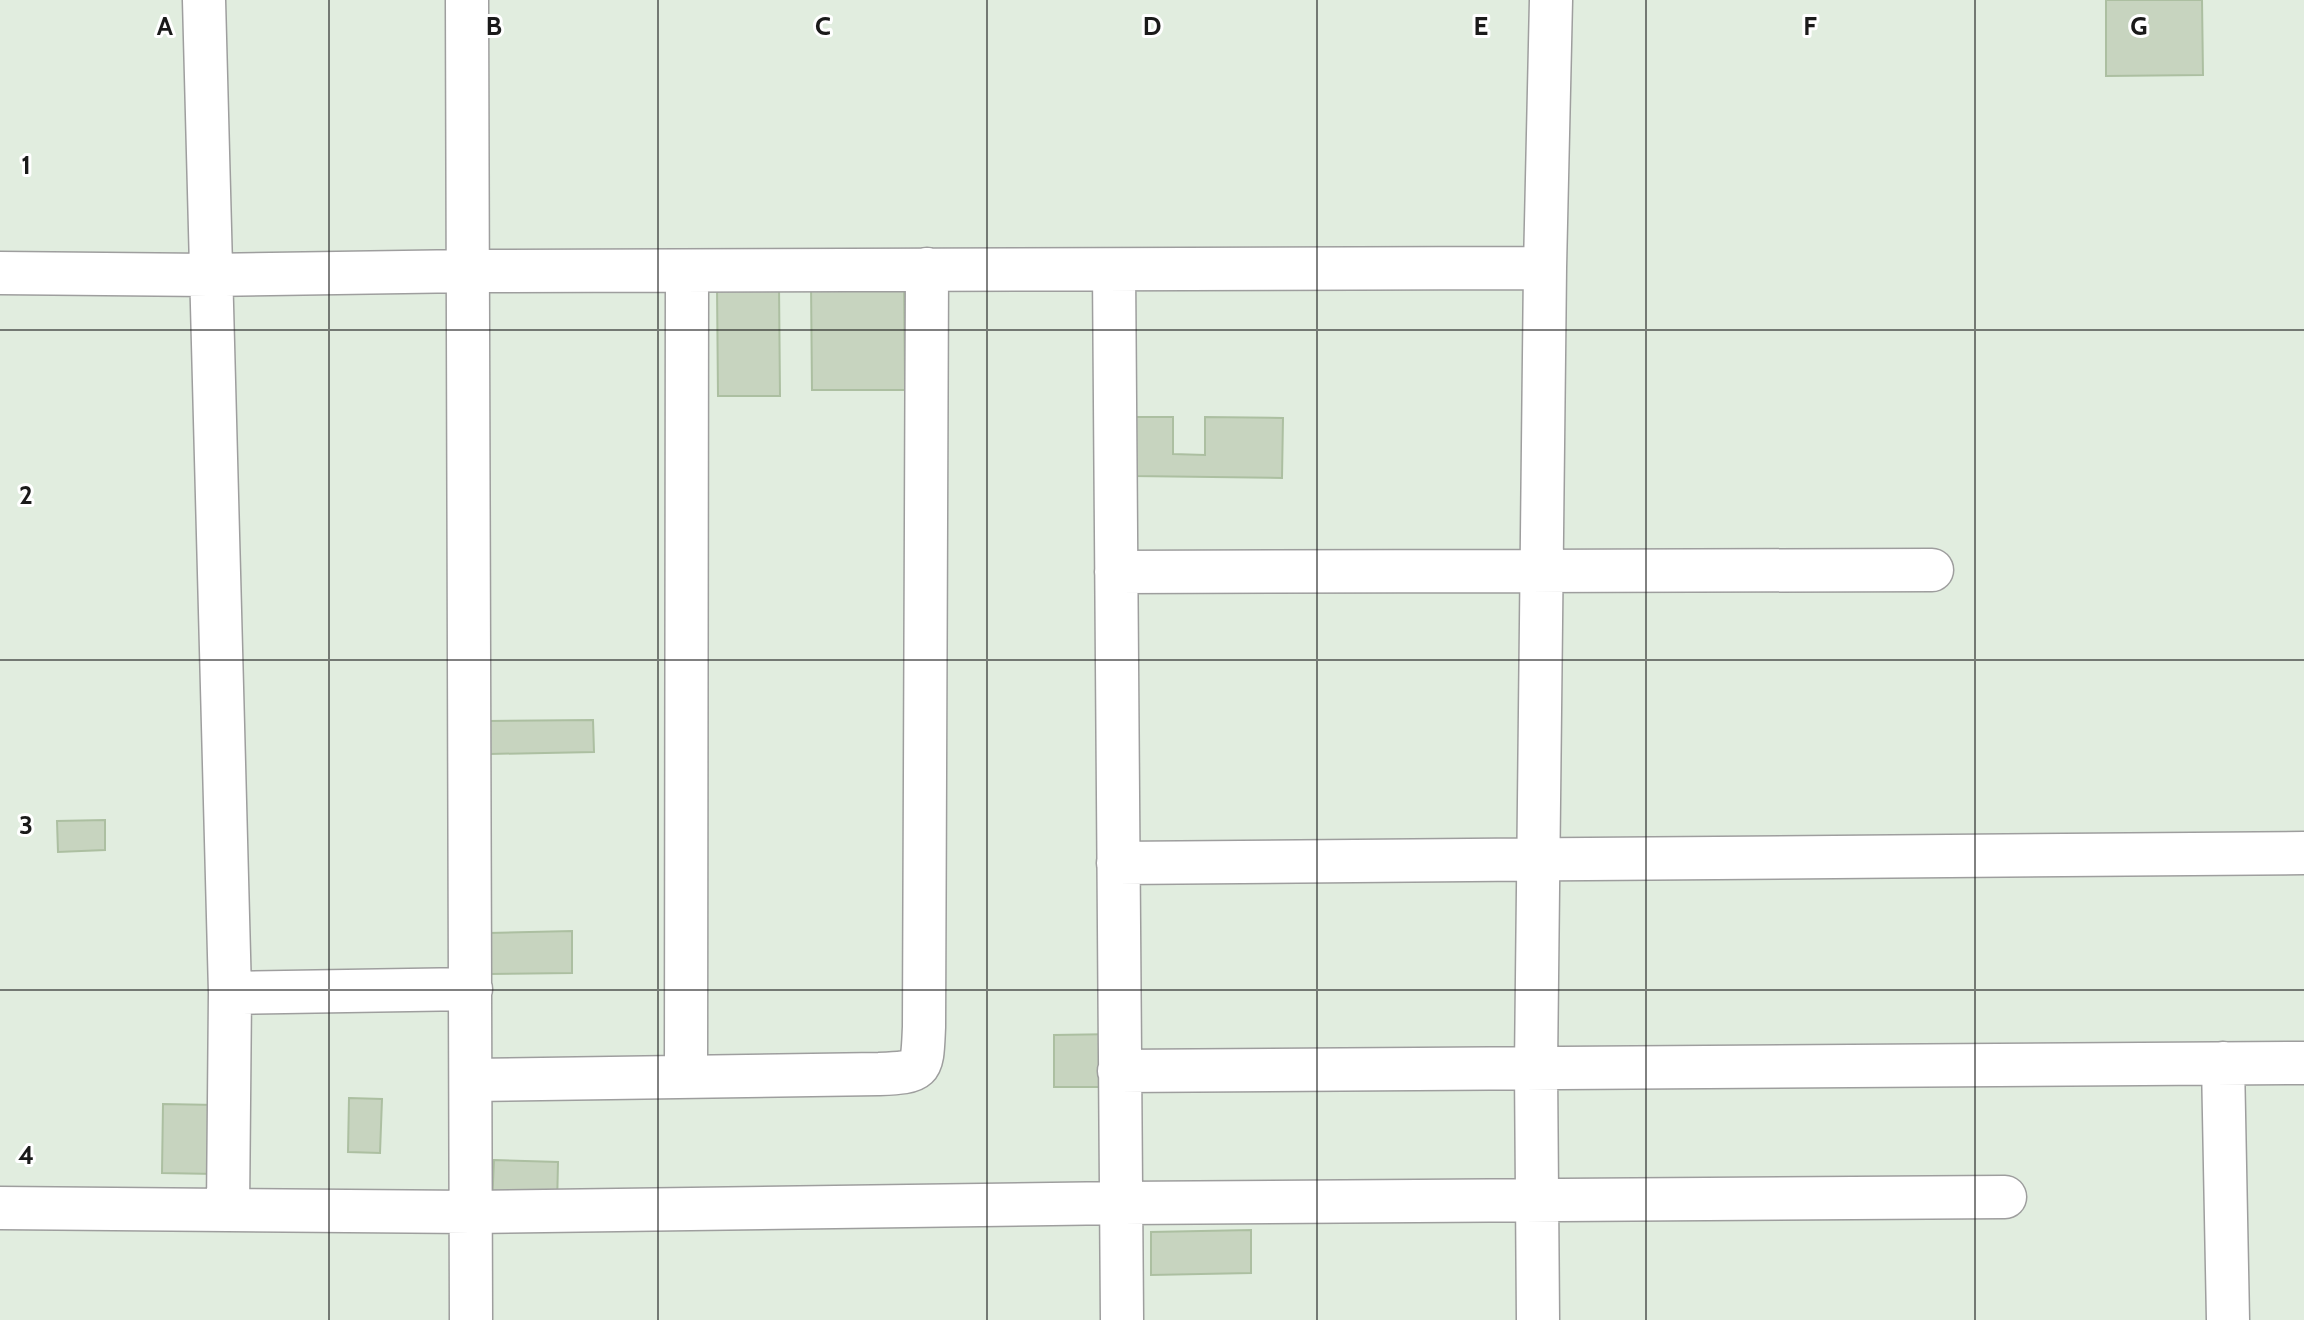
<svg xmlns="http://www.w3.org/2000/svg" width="2304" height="1320" font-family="Cabin,sans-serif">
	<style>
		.building { fill: #c7d4bf; stroke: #acbfa1; stroke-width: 2 }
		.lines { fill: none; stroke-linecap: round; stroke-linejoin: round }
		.minor-casing { stroke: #9e9e9e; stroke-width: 45 }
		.minor { stroke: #fff; stroke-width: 42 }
		.grid { fill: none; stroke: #1a1a1a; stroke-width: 2; stroke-opacity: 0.55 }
		.grid-label { font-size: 26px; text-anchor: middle; font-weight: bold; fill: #1a1a1a; stroke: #fff; stroke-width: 6; stroke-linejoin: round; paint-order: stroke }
	</style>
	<rect width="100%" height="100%" fill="#e1eddf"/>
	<path class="building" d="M2106,0H2202L2203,75L2106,76Z
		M811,283H904L905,390H812Z
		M779,285L780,396H718L717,286Z
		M1133,417H1173V454L1205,455V417L1283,418L1282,478L1133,476Z
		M593,720L594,752L490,754L489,721Z
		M105,820V850L58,852L57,821Z
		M572,931V973L489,974V933Z
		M1118,1034L1119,1087H1054V1035Z
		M349,1098L382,1099L380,1153L348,1152Z
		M163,1104L216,1105L215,1174L162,1173Z
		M494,1160L558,1162L557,1207L492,1205Z
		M1251,1230V1273L1151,1275V1232Z"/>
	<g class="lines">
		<defs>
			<path id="minor" d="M204,0L230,993L228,1210
				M467,0L471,1320
				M1114,270L1122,1320
				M0,273L209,275L470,271L1545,268
				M1116,572L1932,570
				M1118,863L2304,853
				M230,993L471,989
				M2223,1063L2228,1320
				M1119,1071L2304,1063
				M686,1076L687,271
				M471,1080L879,1074C924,1072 922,1071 924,1027L927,269
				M0,1208L472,1212L1122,1203L2005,1197
				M1538,1320L1536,1067L1545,268L1551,0"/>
		</defs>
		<use href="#minor" class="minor-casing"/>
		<use href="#minor" class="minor"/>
	</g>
	<path class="grid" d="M329,0V1320M658,0V1320M987,0V1320M1317,0V1320M1646,0V1320M1975,0V1320M0,330H2304M0,660H2304M0,990H2304"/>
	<g class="grid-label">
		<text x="165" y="35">A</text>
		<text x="494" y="35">B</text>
		<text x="823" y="35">C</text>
		<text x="1152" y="35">D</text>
		<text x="1481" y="35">E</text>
		<text x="1810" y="35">F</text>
		<text x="2139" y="35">G</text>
		<text x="26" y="174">1</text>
		<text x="26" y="504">2</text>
		<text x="26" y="834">3</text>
		<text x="26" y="1164">4</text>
	</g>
</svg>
